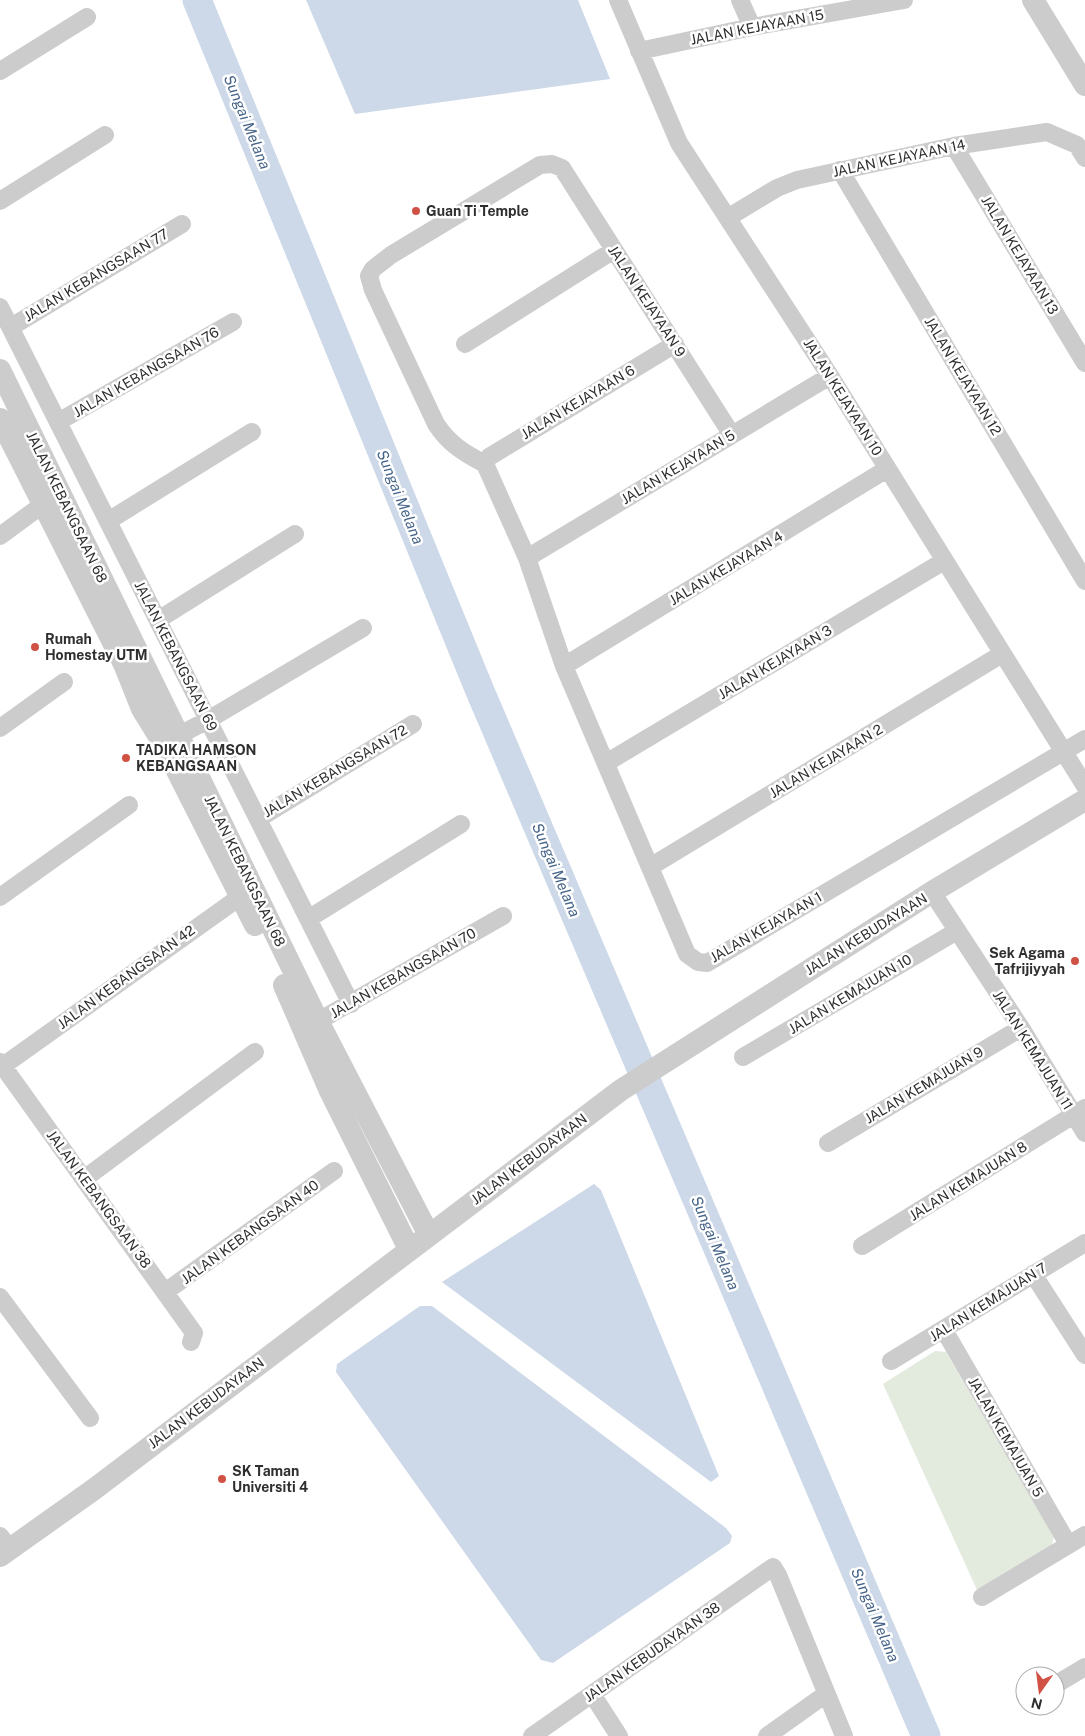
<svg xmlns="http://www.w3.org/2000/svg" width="1085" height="1736" font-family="'Public Sans',sans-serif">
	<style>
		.green { fill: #e3eade }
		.water { fill: #cdd9e8 }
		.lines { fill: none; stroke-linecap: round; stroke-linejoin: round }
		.river { stroke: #cdd9e8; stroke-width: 29 }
		.minor { stroke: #ccc; stroke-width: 18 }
		.tertiary { stroke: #ccc; stroke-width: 22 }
		.poi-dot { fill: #d15145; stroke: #fff; stroke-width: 2 }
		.labels { text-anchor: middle; stroke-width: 5; stroke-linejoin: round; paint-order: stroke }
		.street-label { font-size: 14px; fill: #2f2f2f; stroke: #fff }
		.poi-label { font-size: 14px; font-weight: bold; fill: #2f2f2f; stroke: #fff; text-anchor: start }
		.water-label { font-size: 15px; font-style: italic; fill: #466488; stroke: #fff }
	</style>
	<rect width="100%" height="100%" fill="#fff"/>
	<path class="green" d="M935,1351L946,1352L1054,1537L1051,1548L978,1592L883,1384Z"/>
	<path class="water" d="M306,0H578L610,79L355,114Z
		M594,1184L601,1190L719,1476L711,1482L442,1282Z
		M420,1306H432L726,1528L732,1536L730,1543L553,1663L541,1660L336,1372L337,1364Z"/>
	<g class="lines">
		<path class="river" d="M197,0L480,691L926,1736"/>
		<path class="minor" d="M618,0L679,143L830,376L1085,786
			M740,0L752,27
			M639,51L752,27L904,0
			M0,71L87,17
			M954,146L1085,363
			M840,170L1085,581
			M0,201L105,135
			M729,217L777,188L797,180L954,146L1047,132L1077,145L1085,158
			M0,307L351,1004
			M11,327L182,224
			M465,344L614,250
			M58,422L233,322
			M485,464L527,558L564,666L687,954L698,962L707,963L1085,739
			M485,464C464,453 449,444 436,424L373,290L369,276L373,269L391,255L540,165L552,164L562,168L732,435
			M485,464L489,457L675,344
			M108,521L252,432
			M0,536L53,497
			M527,558L830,376
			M158,620L295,534
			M564,666L887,469
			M0,728L64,682
			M168,741L208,720L363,628
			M606,763L944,561
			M258,819L413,724
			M650,867L1002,654
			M932,892L1021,1028L1085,1133
			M0,897L129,805
			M308,919L461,824
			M308,1027L503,916
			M743,1057L957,931
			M0,1062L194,1333L191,1342
			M0,1068L251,889
			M828,1143L1021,1028
			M84,1179L255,1052
			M862,1246L1085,1108
			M1033,1274L1085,1355
			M165,1292L334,1171
			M0,1297L90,1418
			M944,1330L1068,1544
			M891,1361L1085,1243
			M0,1536L10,1549
			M982,1597L1085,1535
			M1055,1685L1085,1667
			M592,1694L619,1736
			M532,1736L773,1567L778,1575L844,1736
			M767,1736L826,1694"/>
		<path class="tertiary" d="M1033,0L1085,85
			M0,370L318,1021L429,1235
			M0,419L124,664L142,709L163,743L255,925
			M284,985L330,1091L409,1249
			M0,1556L93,1490L621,1090L932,892L1085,800"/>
	</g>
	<g class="poi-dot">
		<circle cx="416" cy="211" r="5"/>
		<circle cx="35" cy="647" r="5"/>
		<circle cx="126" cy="758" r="5"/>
		<circle cx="1075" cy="961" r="5"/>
		<circle cx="222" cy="1479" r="5"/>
	</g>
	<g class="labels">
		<g class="street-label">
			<text transform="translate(757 27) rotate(-11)" y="5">JALAN KEJAYAAN 15</text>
			<text transform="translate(899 158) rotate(-12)" y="5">JALAN KEJAYAAN 14</text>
			<text transform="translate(1020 255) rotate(59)" y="5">JALAN KEJAYAAN 13</text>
			<text transform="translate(96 275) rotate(-31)" y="5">JALAN KEBANGSAAN 77</text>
			<text transform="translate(647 301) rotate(57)" y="5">JALAN KEJAYAAN 9</text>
			<text transform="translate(146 372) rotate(-30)" y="5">JALAN KEBANGSAAN 76</text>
			<text transform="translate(963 376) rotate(59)" y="5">JALAN KEJAYAAN 12</text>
			<text transform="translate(843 397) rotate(58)" y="5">JALAN KEJAYAAN 10</text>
			<text transform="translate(578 402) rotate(-31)" y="5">JALAN KEJAYAAN 6</text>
			<text transform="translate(678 467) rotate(-31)" y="5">JALAN KEJAYAAN 5</text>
			<text transform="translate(67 507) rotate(64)" y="5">JALAN KEBANGSAAN 68</text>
			<text transform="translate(726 568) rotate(-31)" y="5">JALAN KEJAYAAN 4</text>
			<text transform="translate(176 656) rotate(63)" y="5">JALAN KEBANGSAAN 69</text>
			<text transform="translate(775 662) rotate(-31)" y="5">JALAN KEJAYAAN 3</text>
			<text transform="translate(826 761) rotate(-31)" y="5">JALAN KEJAYAAN 2</text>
			<text transform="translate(335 771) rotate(-31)" y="5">JALAN KEBANGSAAN 72</text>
			<text transform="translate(245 871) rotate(64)" y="5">JALAN KEBANGSAAN 68</text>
			<text transform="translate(766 927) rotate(-30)" y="5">JALAN KEJAYAAN 1</text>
			<text transform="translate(866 934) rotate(-32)" y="5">JALAN KEBUDAYAAN</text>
			<text transform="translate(403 973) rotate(-30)" y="5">JALAN KEBANGSAAN 70</text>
			<text transform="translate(126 977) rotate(-36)" y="5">JALAN KEBANGSAAN 42</text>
			<text transform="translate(850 994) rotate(-31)" y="5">JALAN KEMAJUAN 10</text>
			<text transform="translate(1033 1050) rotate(58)" y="5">JALAN KEMAJUAN 11</text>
			<text transform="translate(924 1085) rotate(-31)" y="5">JALAN KEMAJUAN 9</text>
			<text transform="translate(529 1159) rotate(-37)" y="5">JALAN KEBUDAYAAN</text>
			<text transform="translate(968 1181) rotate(-32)" y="5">JALAN KEMAJUAN 8</text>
			<text transform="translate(99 1199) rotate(54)" y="5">JALAN KEBANGSAAN 38</text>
			<text transform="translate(250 1232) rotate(-36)" y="5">JALAN KEBANGSAAN 40</text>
			<text transform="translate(988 1302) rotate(-32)" y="5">JALAN KEMAJUAN 7</text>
			<text transform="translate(206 1403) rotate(-37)" y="5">JALAN KEBUDAYAAN</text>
			<text transform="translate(1006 1437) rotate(60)" y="5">JALAN KEMAJUAN 5</text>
			<text transform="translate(652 1652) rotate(-35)" y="5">JALAN KEBUDAYAAN 38</text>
		</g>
		<g class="poi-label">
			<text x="426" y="216">Guan Ti Temple</text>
			<text x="45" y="644">Rumah<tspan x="45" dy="16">Homestay UTM</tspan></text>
			<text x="136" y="755">TADIKA HAMSON<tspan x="136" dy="16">KEBANGSAAN</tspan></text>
			<text x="1065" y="958" text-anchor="end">Sek Agama<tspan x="1065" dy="16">Tafrijiyyah</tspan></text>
			<text x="232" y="1476">SK Taman<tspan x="232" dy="16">Universiti 4</tspan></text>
		</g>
		<g class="water-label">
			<text transform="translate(247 122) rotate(68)" y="5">Sungai Melana</text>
			<text transform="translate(400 497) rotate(68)" y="5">Sungai Melana</text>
			<text transform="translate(556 870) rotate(67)" y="5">Sungai Melana</text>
			<text transform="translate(715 1243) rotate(67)" y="5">Sungai Melana</text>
			<text transform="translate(875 1615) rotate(67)" y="5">Sungai Melana</text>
		</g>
	</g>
	<g transform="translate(1040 1691) rotate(194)"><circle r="24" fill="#ffffff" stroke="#acacac"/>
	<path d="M0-4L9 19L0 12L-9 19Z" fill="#d15145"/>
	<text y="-8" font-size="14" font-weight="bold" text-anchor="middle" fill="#2f2f2f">N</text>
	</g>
</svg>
